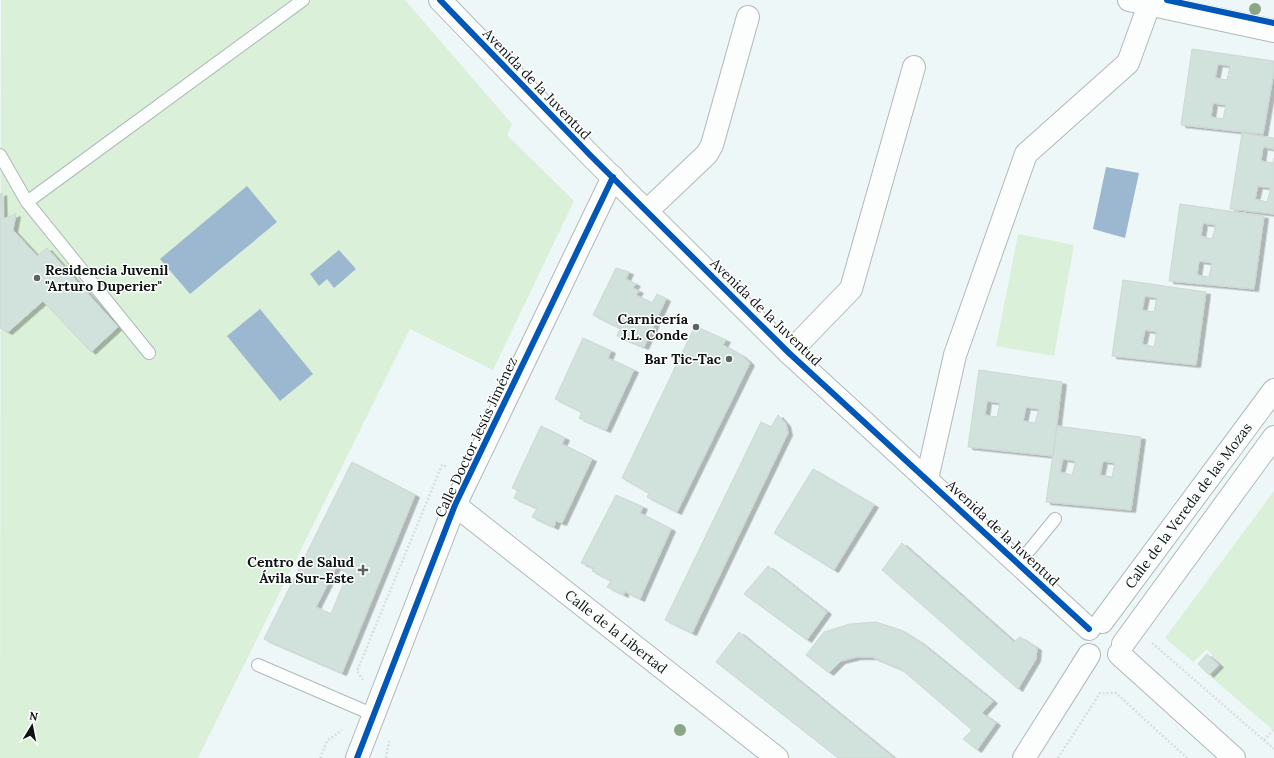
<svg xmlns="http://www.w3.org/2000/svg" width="1274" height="758" font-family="Lora,serif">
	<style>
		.green { fill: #daf0d9 }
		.water { fill: #9cb7d0 }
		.building { fill: #d1e1dc; stroke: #cfd6d5; fill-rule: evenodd; filter: url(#shadow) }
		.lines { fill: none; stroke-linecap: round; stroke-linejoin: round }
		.lane-casing { stroke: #b1b8b8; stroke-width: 14 }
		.street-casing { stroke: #b1b8b8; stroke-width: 24 }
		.secondary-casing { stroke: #b1b8b8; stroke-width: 24 }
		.path { stroke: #dbdede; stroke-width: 2.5; stroke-dasharray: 2 2; stroke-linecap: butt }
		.lane { stroke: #fcfefe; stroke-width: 12 }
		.street { stroke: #fcfefe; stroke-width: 22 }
		.secondary { stroke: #fcfefe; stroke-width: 22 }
		.cycleway-casing { stroke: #fff; stroke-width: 8 }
		.cycleway { stroke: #0057b8; stroke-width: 6 }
		.tree { fill: #8ba687 }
		.poi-dot { fill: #5c6363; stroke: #fff; stroke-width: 1.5 }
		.labels { text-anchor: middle; stroke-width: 3; stroke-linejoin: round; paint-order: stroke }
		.street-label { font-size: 14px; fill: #0e1414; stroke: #fff }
		.poi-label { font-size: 14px; font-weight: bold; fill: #0e1414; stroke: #fff; text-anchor: end }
	</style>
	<defs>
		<filter id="shadow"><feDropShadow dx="4.5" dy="2.5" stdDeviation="0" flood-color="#0004"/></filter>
	</defs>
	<rect width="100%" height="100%" fill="#edf7f7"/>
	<path class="green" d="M1,0H405L512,124L507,135L574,201L493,370L410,329L198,758H0Z
		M1018,234L1074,245L1054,356L996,346Z
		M1274,491V731L1211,677L1222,666L1207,649L1193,662L1165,638Z"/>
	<path class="water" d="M1106,167L1139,173L1125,238L1093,229Z
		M247,186L277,222L190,294L160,259Z
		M339,250L356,269L334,288L327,279L319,286L310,274Z
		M260,309L313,374L280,401L227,336Z"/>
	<path class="building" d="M1192,49L1274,61V71L1263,134L1181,125ZM1218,64L1230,66L1227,80L1215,78ZM1213,103L1226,105L1223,119L1211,117Z
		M1242,133L1274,138V149L1263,147L1261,161L1273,163L1274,158V214L1230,209ZM1258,186L1271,188L1267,202L1255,199Z
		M2,193L3,219L16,214L13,230L37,256L47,248L118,327L91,352L43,301L8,332L0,328V194Z
		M1180,204L1264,216L1254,289L1169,281ZM1203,223L1216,225L1212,239L1201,236ZM1199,261L1212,263L1209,277L1197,275Z
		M616,268L629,272L626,279L636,284L633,288L639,291L636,295L652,303L657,294L666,299L644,347L617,336L620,328L593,315Z
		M1123,280L1206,292L1196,365L1112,356ZM1145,296L1157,298L1154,312L1142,310ZM1145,330L1157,332L1154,347L1142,344Z
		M695,326L726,340L723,345L741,355L750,363L677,512L647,497L649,493L622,478Z
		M583,338L611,351L608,358L634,370L606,430L579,418L582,412L555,399Z
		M979,370L1062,382L1053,456L968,447ZM987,401L1000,403L997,417L985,415ZM1026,407L1039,409L1035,423L1023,421Z
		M778,415L786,424L788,433L692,633L665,620L761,422L771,427Z
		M541,426L565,438L562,444L592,459L562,523L556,521L554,527L532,517L537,508L514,498L518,490L512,488Z
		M1057,426L1141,437L1131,510L1046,502ZM1063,459L1076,461L1072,475L1060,472ZM1103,461L1115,463L1112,477L1100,475Z
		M352,462L415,495L342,673L264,639ZM336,567L348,572L331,614L316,607Z
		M813,469L874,505L834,570L774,533Z
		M616,495L643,507L640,513L671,529L640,599L624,591V595L607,587L611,581L592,571L594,568L581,563Z
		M902,543L1014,642L1020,637L1037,648L1036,659L1018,689L882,570Z
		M768,566L827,612L807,640L744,594Z
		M876,622L901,630L920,642L993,701L982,713L996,723L977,750L963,739L972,730L901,669L872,657H857L841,661L829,673L806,655L824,632L850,624Z
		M739,632L894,758H838L716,662Z
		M1207,654L1219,665L1209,675L1198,664Z"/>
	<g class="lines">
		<defs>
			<path id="lane" d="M0,155L27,202L149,353
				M27,202L303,0
				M1019,563L1055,519
				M258,665L374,715"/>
			<g id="street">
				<path d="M1129,0L1274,31"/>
				<path d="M647,211L707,154L712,145L748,17"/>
				<path d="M789,353L851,289L914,67"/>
				<path d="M927,479L955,355L1026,154L1128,63L1149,5"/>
				<path id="s1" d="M455,505L777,758"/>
				<path d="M357,758L455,505L613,177"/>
			</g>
			<g id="secondary">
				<path d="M440,0L591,156L789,353L1089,629"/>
				<path id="s2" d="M1102,622L1274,390"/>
				<path d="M1123,644L1274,437"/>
				<path d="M1119,654L1234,758"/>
				<path d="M1024,758L1089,655"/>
			</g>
		</defs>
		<use href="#lane" class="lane-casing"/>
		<use href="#street" class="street-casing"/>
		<use href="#secondary" class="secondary-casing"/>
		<path class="path" d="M1152,643L1274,749
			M363,680L357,671L442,465L448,467
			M1264,740L1274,729
			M320,758L327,741L342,730
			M386,758L389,741
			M1058,758L1100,693H1116L1187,758"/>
		<use href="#lane" class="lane"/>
		<use href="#street" class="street"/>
		<use href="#secondary" class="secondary"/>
		<defs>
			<path id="cycleway" d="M440,0L591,156L789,353L1089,629
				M1167,0L1274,23
				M357,758L455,505L613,177"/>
		</defs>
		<use href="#cycleway" class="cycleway-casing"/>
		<use href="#cycleway" class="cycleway"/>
	</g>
	<g class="tree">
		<circle cx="1255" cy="9" r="6"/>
		<circle cx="680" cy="730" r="6"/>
	</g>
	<g class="poi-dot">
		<circle cx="37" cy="278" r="4"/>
		<circle cx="696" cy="327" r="4"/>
		<circle cx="729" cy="359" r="4"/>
		<path d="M361 564h4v4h4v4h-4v4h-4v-4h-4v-4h4z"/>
	</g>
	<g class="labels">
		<g class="street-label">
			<text transform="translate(537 84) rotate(46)" y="5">Avenida de la Juventud</text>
			<text transform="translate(766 312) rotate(44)" y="5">Avenida de la Juventud</text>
			<text transform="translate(476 437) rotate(-65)" y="5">Calle Doctor Jesús Jiménez</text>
			<text dy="5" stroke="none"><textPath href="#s2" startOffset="145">Calle de la Vereda de las Mozas</textPath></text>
			<text transform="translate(1003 533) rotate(43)" y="5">Avenida de la Juventud</text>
			<text dy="5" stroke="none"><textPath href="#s1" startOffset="205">Calle de la Libertad</textPath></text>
		</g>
		<g class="poi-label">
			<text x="45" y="275" text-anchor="start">Residencia Juvenil<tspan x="45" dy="16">"Arturo Duperier"</tspan></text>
			<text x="688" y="324">Carnicería<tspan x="688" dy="16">J.L. Conde</tspan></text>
			<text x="721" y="364">Bar Tic-Tac</text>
			<text x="354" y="567">Centro de Salud<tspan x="354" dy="16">Ávila Sur-Este</tspan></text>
		</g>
	</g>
	<g transform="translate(32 726) rotate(10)" stroke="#ffffff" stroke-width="3" paint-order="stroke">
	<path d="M0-3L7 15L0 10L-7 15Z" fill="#0e1414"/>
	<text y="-6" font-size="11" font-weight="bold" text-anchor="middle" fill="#0e1414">N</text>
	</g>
</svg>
